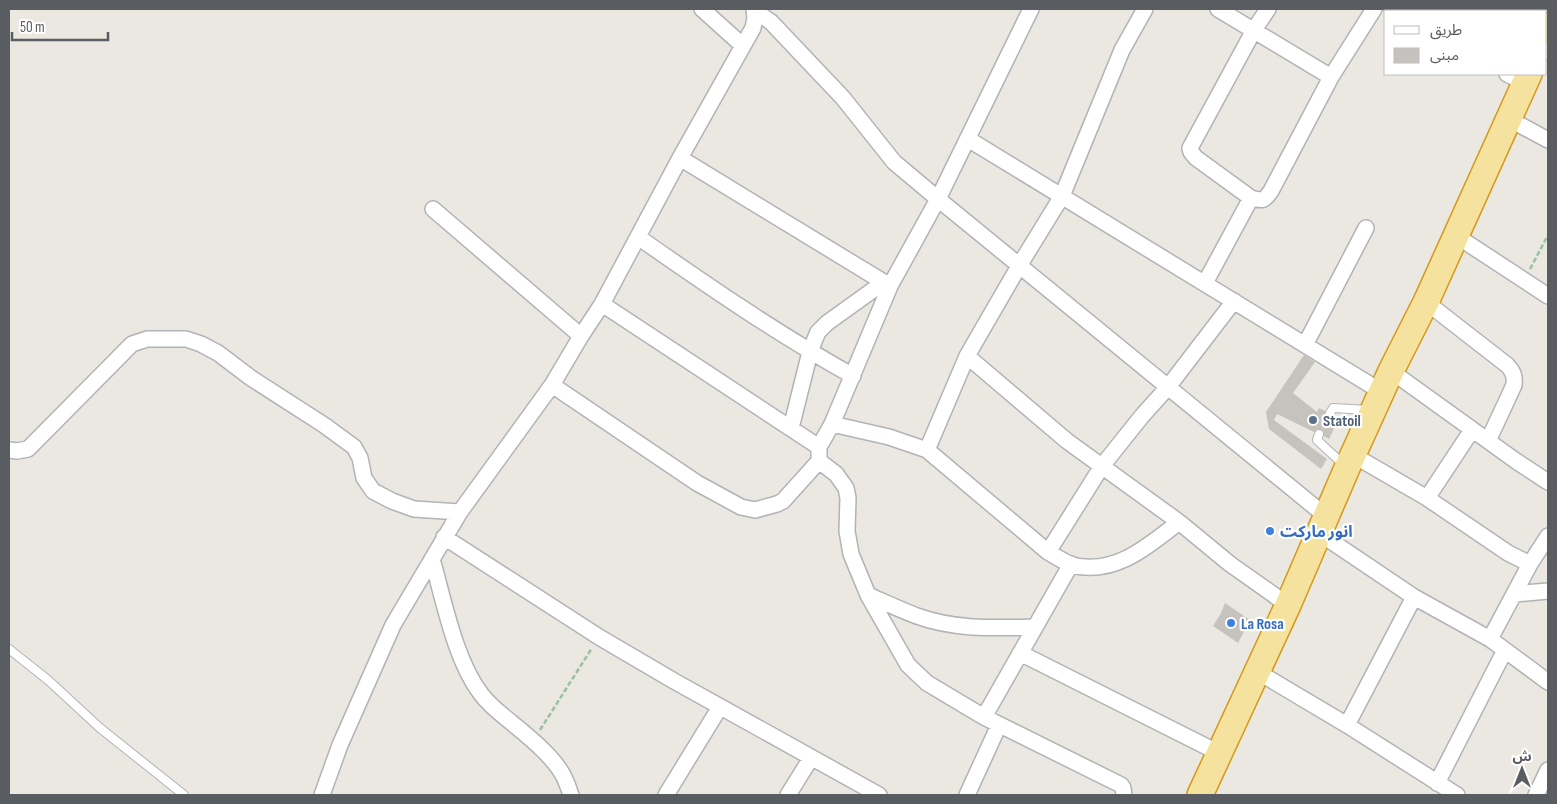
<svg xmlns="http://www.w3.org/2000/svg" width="1557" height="804" font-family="'Sofia Sans Condensed','Noto Sans Arabic',sans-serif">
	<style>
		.building { fill: #c6c3be }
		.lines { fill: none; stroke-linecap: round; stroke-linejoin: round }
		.service-casing { stroke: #b1b3b7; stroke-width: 10 }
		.minor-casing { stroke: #b1b3b7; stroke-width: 18 }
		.trunk-casing { stroke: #d49917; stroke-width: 28 }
		.path { stroke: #99c0a4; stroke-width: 2.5; stroke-dasharray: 5 2.5; stroke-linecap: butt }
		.service { stroke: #fff; stroke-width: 8 }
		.minor { stroke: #fff; stroke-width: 15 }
		.trunk { stroke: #f4e29e; stroke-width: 25 }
		.service-dot { fill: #5c6f8a; stroke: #fff; stroke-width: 2 }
		.shop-dot { fill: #3f7fe0; stroke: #fff; stroke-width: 2 }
		.labels { text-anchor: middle; stroke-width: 4.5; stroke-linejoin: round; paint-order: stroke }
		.service-label { font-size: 16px; font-weight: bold; fill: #4e5e75; stroke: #fff; text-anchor: start }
		.shop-label { font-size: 16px; font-weight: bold; fill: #366cbe; stroke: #fff; text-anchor: start }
	</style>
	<rect width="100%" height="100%" fill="#eae8e0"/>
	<path class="building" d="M1304,355L1315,362L1293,393L1317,412L1319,408L1325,411V415L1328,418H1332L1335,416L1339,418L1329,439L1324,436V432L1321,429H1317L1314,432L1277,414L1274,420L1327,459L1321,469L1269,429L1266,412Z
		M1225,603L1250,620L1238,643L1213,626L1221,613Z"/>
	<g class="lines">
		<defs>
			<path id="service" d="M1330,413L1333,408L1369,410
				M1319,434L1317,440L1344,465
				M9,649L48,680L100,728L184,795"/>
			<path id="minor" d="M702,9L742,45
				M1031,9L938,199L890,286L832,424L819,447V461L836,474L846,488L848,498L847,531L851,554L868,595L908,665L927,683L984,717L1121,785L1123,788L1124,795
				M1218,9L1331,77
				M1268,9L1254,30L1190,148L1191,152L1196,158L1251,198C1263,201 1264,201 1271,191L1331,77L1374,9
				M1392,9L1396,11
				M1527,9L1531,11
				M755,11L771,22L843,98L894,162L938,199L1327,517
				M1546,51L1548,52
				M1507,74L1525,83
				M1509,119L1548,140
				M968,139L1382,392
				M680,158L890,286
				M433,209L581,336
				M1455,235L1548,296
				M638,237C708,286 778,334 853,376
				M1205,283L1251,198
				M1426,302L1507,365C1513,371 1515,376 1514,385L1488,441
				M602,304L819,447
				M1305,345L1366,228
				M967,356L1067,441L1179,522L1230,564L1288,605
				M1391,371L1516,461L1548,482
				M552,385L697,483L741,507L755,510L777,504L783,501L819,461
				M832,424L889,437L927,450L1048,552C1055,556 1064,562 1072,565C1115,576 1148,546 1179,522
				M791,428L810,352L815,339L818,332L827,323L884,282
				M9,450L17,451L28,449L132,344L147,339H186L201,344L218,353L251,378L324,425L354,447L360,458L364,478L373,491L392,501L414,509L460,512
				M927,450L967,356L1019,266L1062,196L1122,50L1145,9
				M1353,455L1427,498L1508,553L1530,564
				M1427,498L1472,430
				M1319,533L1414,597L1490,639L1548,682
				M444,537L599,637L674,681L879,795
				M1048,552L1102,466L1142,416L1168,387L1234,301
				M432,559C444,601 455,660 481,694C490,706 501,714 512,723C530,738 554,757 564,777C567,783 569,789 571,795
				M1514,594L1548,591
				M868,595C884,602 901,610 917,616C955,630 996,628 1035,627
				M1490,639L1530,564L1548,536
				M1020,653L1219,753
				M1258,672L1347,725L1457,795
				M984,717L1071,564
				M1347,725L1414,597
				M1437,783L1505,650
				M322,795L340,745L393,625L460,512L552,385L581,336L602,304L680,158L753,28L755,18L754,9
				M666,795L720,707
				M788,795L811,758
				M967,795L999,725
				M1536,795L1548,770"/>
			<path id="trunk" d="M1546,32L1548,26
				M1200,795L1288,605L1347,468L1391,371L1426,302L1529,74"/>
		</defs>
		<use href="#service" class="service-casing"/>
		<use href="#minor" class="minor-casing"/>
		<use href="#trunk" class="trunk-casing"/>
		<path class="path" d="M1530,269L1548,235
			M540,730L592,648"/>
		<use href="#service" class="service"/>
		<use href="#minor" class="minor"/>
		<use href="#trunk" class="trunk"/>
	</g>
	<circle class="service-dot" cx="1313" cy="420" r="5"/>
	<g class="shop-dot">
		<circle cx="1270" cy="531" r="5"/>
		<circle cx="1231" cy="623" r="5"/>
	</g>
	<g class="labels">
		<g class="service-label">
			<text x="1323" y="426">Statoil</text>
		</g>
		<g class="shop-label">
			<text x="1280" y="537">انور ماركت</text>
			<text x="1241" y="629">La Rosa</text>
		</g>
	</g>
	<rect width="1557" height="804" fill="none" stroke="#595c60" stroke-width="20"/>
	<rect x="1384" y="10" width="162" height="65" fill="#ffffff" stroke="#bdbebf"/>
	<rect x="1394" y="26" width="25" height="8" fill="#ffffff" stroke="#bdbebf"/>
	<text x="1430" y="35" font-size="15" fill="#595c60">طريق</text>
	<rect x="1394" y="48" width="25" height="15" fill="#c6c3be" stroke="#bdbebf"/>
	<text x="1430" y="60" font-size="15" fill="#595c60">مبنى</text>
	<g transform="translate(1522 769)" stroke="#ffffff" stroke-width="4" paint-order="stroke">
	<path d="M0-4L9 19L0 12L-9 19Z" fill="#595c60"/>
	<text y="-8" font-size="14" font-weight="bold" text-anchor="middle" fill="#595c60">ش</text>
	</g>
	<path d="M12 32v8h96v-8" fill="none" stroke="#595c60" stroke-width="2.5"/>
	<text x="20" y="32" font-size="15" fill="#595c60" stroke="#ffffff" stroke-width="4" paint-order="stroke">50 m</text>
</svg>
